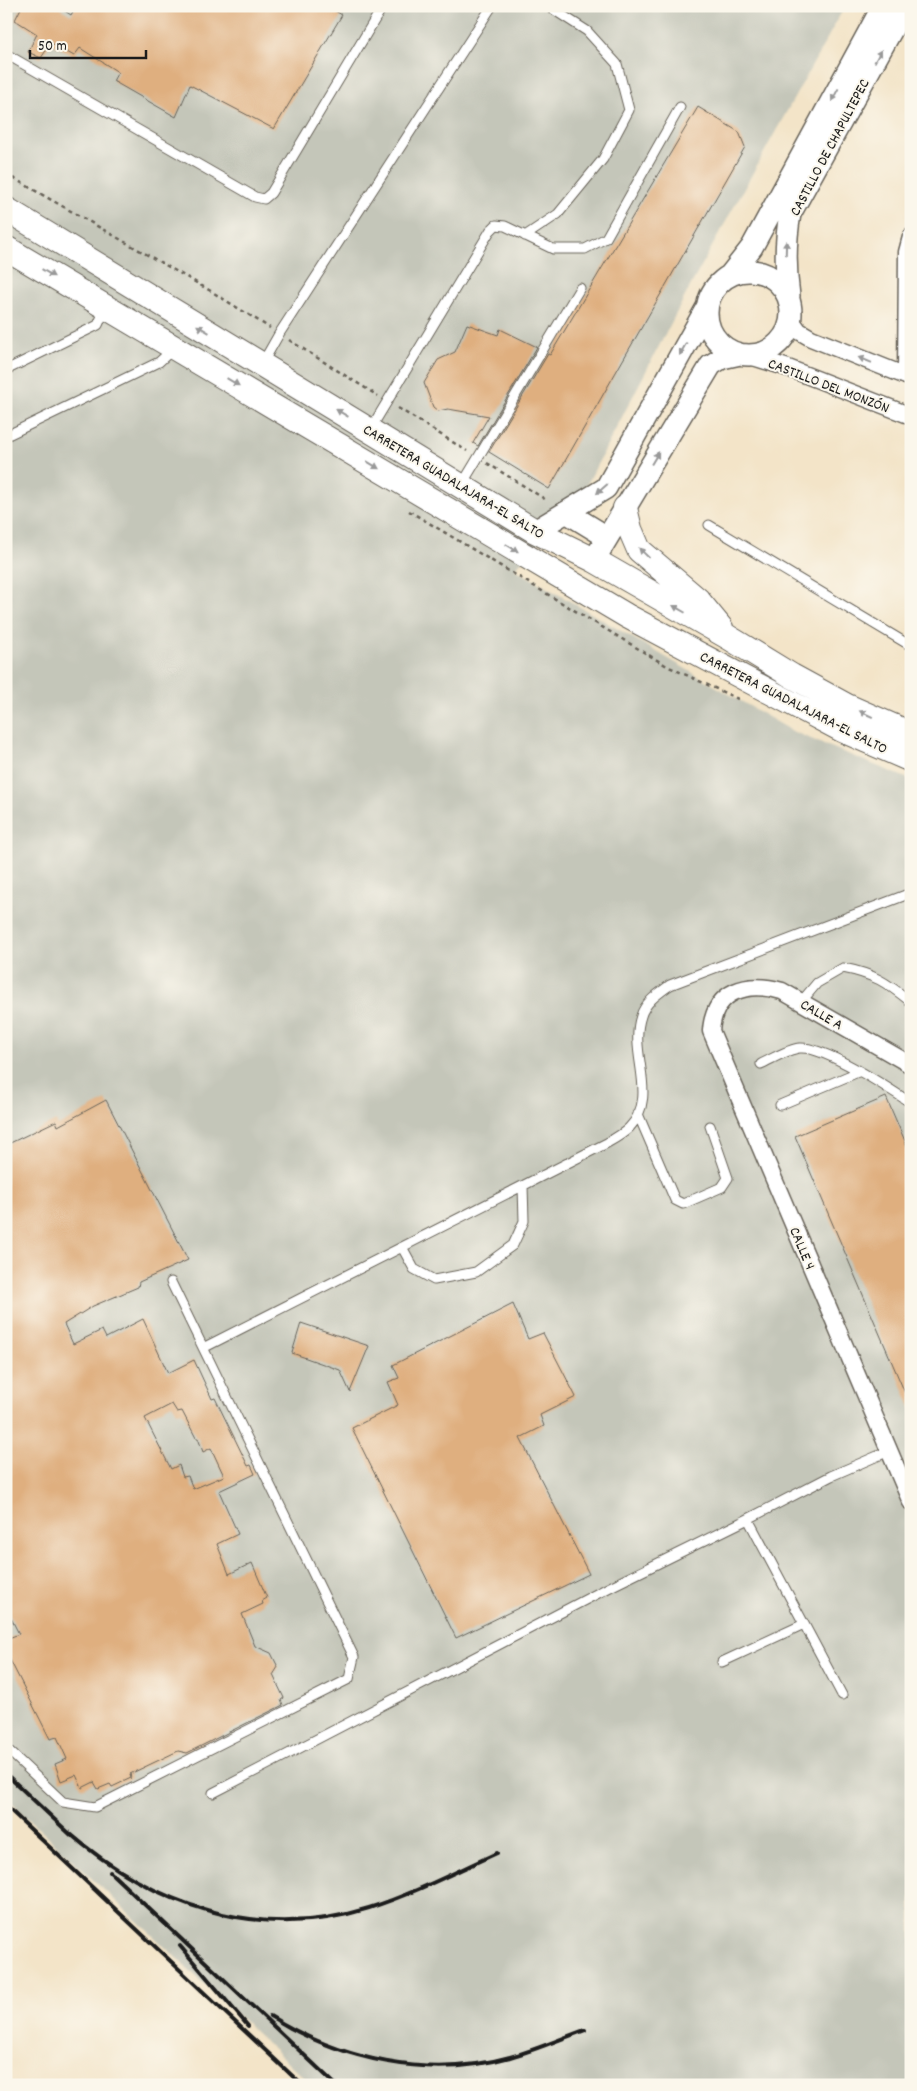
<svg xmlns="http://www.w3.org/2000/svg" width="917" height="2091" font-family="Dekko,sans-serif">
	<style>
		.industrial { fill: #c4c6b9 }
		.building { fill: #dfaf7f; fill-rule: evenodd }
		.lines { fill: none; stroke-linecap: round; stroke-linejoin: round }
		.service-casing { stroke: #676258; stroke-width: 11 }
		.minor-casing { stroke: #676258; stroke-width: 19 }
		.tertiary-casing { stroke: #676258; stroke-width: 24 }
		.secondary-casing { stroke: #676258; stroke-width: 26 }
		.path { stroke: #676258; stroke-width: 2.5; stroke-dasharray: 4 4; stroke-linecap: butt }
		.service { stroke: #fff; stroke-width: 9 }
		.minor { stroke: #fff; stroke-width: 16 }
		.tertiary { stroke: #fff; stroke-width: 21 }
		.secondary { stroke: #fff; stroke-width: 24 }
		.rail { stroke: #1c1c1c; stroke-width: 4 }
		.oneway { fill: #999 }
		.labels { text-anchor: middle; stroke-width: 4; stroke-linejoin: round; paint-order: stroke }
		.street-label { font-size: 15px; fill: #1c1c1c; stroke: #fbf7ec }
	</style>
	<rect width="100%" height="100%" fill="#fbf7ec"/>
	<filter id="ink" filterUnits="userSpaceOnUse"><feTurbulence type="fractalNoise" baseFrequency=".02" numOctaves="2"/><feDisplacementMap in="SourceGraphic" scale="10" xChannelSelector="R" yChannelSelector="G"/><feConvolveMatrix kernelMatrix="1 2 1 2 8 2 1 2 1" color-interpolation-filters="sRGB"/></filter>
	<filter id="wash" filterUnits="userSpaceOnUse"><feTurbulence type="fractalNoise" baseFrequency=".0096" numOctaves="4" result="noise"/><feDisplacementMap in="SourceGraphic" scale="20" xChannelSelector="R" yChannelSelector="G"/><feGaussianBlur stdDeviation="1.12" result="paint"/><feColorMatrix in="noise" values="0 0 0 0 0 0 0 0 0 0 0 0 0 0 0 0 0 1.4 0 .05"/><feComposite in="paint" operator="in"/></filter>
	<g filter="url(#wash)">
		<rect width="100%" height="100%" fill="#f3e4c8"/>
		<path class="industrial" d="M6,6H845L693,281L586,486L515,569L794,732L911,780V2085H312L6,1798Z"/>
		<g id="blocks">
			<path class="building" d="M22,6H57L71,15L76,6H327L342,15L274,129L190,85L176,117L113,81L118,72L80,48L74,56L51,43L41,58L28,52L37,34L15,20Z
				M698,107L739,132L745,147L549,489L489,452L548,354L550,355Z
				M467,324L498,335L500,329L537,347L478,446L473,443L489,416L448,409L438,411L433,407L424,383L438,360L455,352Z
				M886,1097L911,1155V1407L795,1136Z
				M106,1100L188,1260L139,1282L138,1287L93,1306L64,1324L73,1344L102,1330L106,1338L143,1319L168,1373L194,1360L212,1399L215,1398L248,1466L251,1465L255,1474L219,1491L238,1534L217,1544L229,1574L252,1563L267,1598L262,1601L263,1604L242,1614L255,1646L271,1653L278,1667L273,1675L284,1698L281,1700L283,1705L187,1753L178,1751L130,1774L131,1778L112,1787L110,1784L98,1789L94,1782L82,1788L76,1775L61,1781L55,1764L67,1759L57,1737L50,1739L6,1652V1639L19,1634L6,1608V1145L56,1121L58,1126ZM172,1404L177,1412L182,1411L196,1438H198L203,1452L211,1448L224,1476L193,1489L188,1476L183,1477L179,1465L171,1469L145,1418Z
				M513,1304L528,1339L543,1333L576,1397L540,1415L544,1426L520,1438L589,1574L456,1638L352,1428L398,1405L388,1382L399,1378L393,1365Z
				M301,1323L369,1346L350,1392L340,1370L292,1353Z"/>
		</g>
	</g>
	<g filter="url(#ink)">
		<use href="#blocks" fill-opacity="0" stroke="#676258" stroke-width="1"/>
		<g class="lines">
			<defs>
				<path id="service" d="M6,54L255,197L264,199L271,193L383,6
					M525,236L558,214L603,159L629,110L617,64L587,31L548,6
					M262,364L279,334L492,6
					M6,370L98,325L106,307
					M370,430L490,231L496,225L505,226L553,249H585L606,238L680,107
					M6,436L159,362L174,348
					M461,486L580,288
					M709,525L911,646
					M801,1002L817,983L843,968C874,974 886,982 911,1002
					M761,1064C772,1059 788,1049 800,1048C824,1046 890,1089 911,1103
					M780,1105L858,1072
					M638,1114L675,1200L683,1204L722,1187L728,1178L710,1126
					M402,1247L414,1269L434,1280L476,1272L513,1245L524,1221L523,1186
					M205,1347L607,1143C614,1139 623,1134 629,1128C660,1096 628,1054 641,1016C645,1002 659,993 670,985L911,893
					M722,1662L804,1624
					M842,1695L748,1519L831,1476L889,1451
					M6,1748L63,1802L95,1807L349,1679L354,1657L171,1282
					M213,1793L610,1587L748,1519"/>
				<path id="minor" d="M791,320L799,331L811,338L911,378
					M747,355L788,368L911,416
					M906,376L907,252L911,237
					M911,1065L782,991C747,981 714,990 711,1031L911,1502"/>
				<path id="tertiary" d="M707 313a42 42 0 1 1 84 0a42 42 0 1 1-84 0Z
					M730,275L752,247L883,6
					M789,296C785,268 785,242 790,214L905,6
					M566,512L607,537
					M535,531L606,488L707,307
					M594,560L711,365L722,358L740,354"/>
				<path id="secondary" d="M6,209L535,531L594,560L728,637L792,676L847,706L911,734
					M6,248L627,616L842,730L911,760
					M625,508L630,529L639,550L698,600L721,628"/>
			</defs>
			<use href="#service" class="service-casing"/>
			<use href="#minor" class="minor-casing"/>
			<use href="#tertiary" class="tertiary-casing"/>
			<use href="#secondary" class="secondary-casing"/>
			<path class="path" d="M6,174L209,290L270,328
				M289,340L378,396
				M398,408L467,451
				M487,463L548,501
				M409,511L667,666L738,699"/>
			<use href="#service" class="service"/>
			<use href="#minor" class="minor"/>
			<use href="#tertiary" class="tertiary"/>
			<use href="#secondary" class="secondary"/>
			<path class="rail" d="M6,1774L72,1836
				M6,1806L302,2085
				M68,1832C152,1905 258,1943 369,1908C413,1894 455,1872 497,1853
				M110,1872L336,2085
				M180,1946L248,2026
				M270,2016C340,2060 429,2080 510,2057C536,2050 560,2039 585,2030"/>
		</g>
		<defs><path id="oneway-solid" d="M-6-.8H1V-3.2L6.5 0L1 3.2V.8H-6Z" transform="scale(1.25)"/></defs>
		<g class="oneway">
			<use href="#oneway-solid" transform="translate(878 56) rotate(-61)"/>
			<use href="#oneway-solid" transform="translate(835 95) rotate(118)"/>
			<use href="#oneway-solid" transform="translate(786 248) rotate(-88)"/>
			<use href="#oneway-solid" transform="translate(48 273) rotate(31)"/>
			<use href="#oneway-solid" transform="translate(203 329) rotate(-149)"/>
			<use href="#oneway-solid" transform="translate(683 349) rotate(119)"/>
			<use href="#oneway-solid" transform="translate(865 360) rotate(-158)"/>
			<use href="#oneway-solid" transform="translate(233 382) rotate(31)"/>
			<use href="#oneway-solid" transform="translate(342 413) rotate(-149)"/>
			<use href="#oneway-solid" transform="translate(655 458) rotate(-59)"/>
			<use href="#oneway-solid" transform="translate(373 465) rotate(31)"/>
			<use href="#oneway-solid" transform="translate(602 489) rotate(139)"/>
			<use href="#oneway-solid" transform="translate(512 548) rotate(31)"/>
			<use href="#oneway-solid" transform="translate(644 553) rotate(-136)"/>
			<use href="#oneway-solid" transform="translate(679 609) rotate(-150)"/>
			<use href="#oneway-solid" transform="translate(866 714) rotate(-155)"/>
		</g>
	</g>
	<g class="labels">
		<g class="street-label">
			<text transform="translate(829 147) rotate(-62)" y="5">CASTILLO DE CHAPULTEPEC</text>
			<text transform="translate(829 385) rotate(21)" y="5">CASTILLO DEL MONZÓN</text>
			<text transform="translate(454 481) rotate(31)" y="5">CARRETERA GUADALAJARA-EL SALTO</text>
			<text transform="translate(794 702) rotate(27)" y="5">CARRETERA GUADALAJARA-EL SALTO</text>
			<text transform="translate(822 1014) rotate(30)" y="5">CALLE A</text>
			<text transform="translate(803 1248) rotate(67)" y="5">CALLE 4</text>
		</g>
	</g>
	<rect width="917" height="2091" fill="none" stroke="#fbf7ec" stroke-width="25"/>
	<path d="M30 50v8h116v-8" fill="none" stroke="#1c1c1c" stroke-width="2.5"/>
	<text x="38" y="50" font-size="15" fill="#1c1c1c" stroke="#fbf7ec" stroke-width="4" paint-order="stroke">50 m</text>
</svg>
